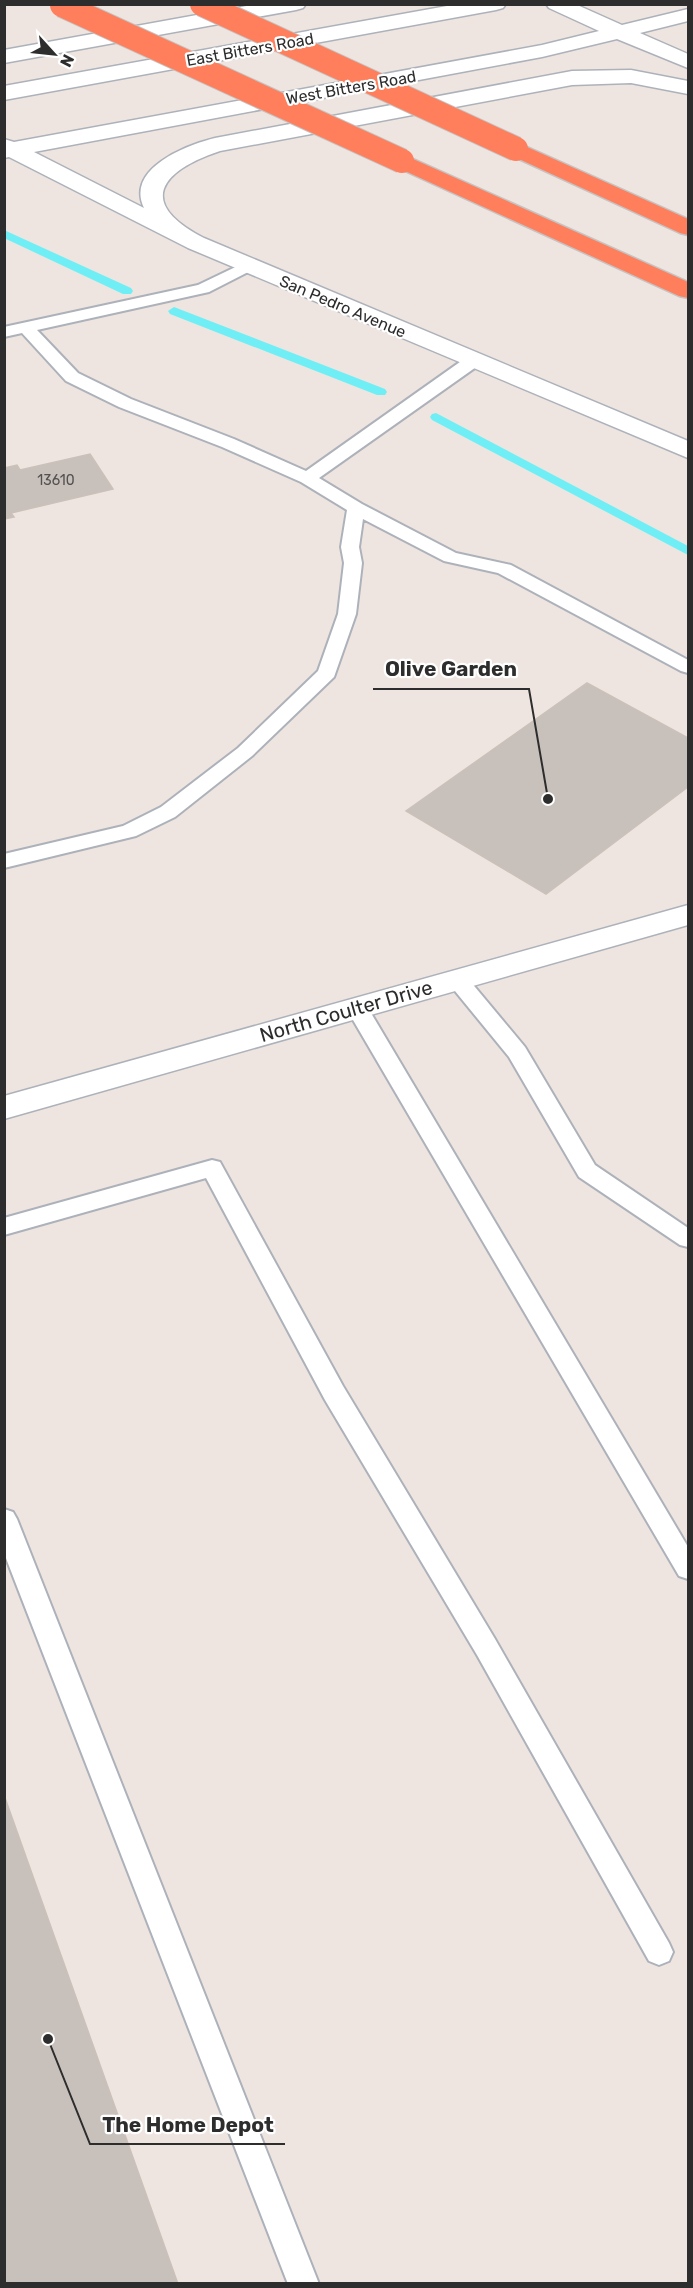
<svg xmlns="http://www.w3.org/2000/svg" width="693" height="2288" font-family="Rubik,sans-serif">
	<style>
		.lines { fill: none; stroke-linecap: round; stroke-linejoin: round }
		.stream { fill: #6feff5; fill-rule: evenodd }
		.building { fill: #c8c0bb; stroke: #cbc1b9; stroke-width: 1.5 }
		.service-casing { stroke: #adb2ba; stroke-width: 4 }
		.minor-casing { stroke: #adb2ba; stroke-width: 3 }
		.secondary-casing { stroke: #adb2ba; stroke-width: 3 }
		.motorway-casing { stroke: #c4c4c4; stroke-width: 3 }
		.service { fill: #fff; fill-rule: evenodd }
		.minor { fill: #fff; fill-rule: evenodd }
		.secondary { fill: #fff; fill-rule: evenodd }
		.motorway { fill: #ff7e5b; fill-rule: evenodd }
		.motorway-bridge-casing { stroke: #c4c4c4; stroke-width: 26; stroke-linecap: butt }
		.motorway-bridge { stroke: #ff7e5b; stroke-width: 24 }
		.labels { text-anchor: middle; stroke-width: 4.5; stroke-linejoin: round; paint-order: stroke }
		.far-number-label { font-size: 14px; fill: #545250 }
		.far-street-label { font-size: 16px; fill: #2d2d2d; stroke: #fff }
		.street-label { font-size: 20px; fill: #2d2d2d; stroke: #fff }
		.leader { fill: none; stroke: #2d2d2d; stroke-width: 2 }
		.callout-dot { fill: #2d2d2d; stroke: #fff; stroke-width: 2 }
		.callout-label { font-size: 21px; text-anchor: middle; font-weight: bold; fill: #2d2d2d; stroke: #fff; stroke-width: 4.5; stroke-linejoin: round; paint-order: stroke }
	</style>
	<rect width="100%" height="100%" fill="#efe5e0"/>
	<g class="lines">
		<path class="stream" d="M4,230L131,288L133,291L131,294H123L4,238Z
			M174,307L385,389L387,392L385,395H377L170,314L168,311Z
			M436,413L688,546V555L432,420L430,417L432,414Z"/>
	</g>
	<path class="building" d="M90,454L113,489L11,513L14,517L4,519V468L17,465L20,470Z
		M587,683L688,738V787L546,894L406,811Z
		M4,1795L178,2284H4Z"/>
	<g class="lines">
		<defs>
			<path id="service" d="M248,261L254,263L256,266L254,269L209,292L37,330L78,373L131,399L234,439L306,471L467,357H479L481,361L479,365L319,478L362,504L456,553L511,565L688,660V673L681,671L498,573L444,561L363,519L359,547L362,563L356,614L334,677L252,756L175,817L136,836L4,868V854L123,826L161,807L238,748L318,671L338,614L344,563L341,547L347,510L301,482L222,447L119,407L66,381L22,333L4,337V327L198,285Z
				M457,973L465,975L525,1047L595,1165L688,1228V1247L680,1245L579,1177L509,1057L446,980L449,975Z
				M357,1001L365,1003L688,1547V1579L679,1576L346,1008L349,1003Z
				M212,1160L220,1162L343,1386L495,1639L669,1943L673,1952L669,1961L659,1965L649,1961L477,1655L325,1400L206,1178L4,1235V1218Z
				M4,1509L13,1512L17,1519L319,2284H288L4,1553Z"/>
			<path id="minor" d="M688,905V925L4,1119V1096Z"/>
			<path id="secondary" d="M258,4H306L303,8L296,10L4,63V50Z
				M458,4H506L503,8L496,10L4,100V86Z
				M546,4H575L622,25L688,9V21L640,33L688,54V68L617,39L542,57L34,152L144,208C125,169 186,145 215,138L572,71L631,70L688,81V94L631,83L572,85L220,151C160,171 136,203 204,238L688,441V458L188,248L9,157L4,158V139L14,142L542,45L599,31L549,8Z"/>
			<path id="motorway" d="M516,142L688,219V235L680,233L508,154L505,149L508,144Z
				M402,154L688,282V298L679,296L394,166L391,161L394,156Z"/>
		</defs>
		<use href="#service" class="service-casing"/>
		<use href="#minor" class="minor-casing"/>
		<use href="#secondary" class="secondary-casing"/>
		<use href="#motorway" class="motorway-casing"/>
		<use href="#service" class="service"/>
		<use href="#minor" class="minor"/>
		<use href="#secondary" class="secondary"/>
		<use href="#motorway" class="motorway"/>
		<defs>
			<path id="motorway-bridge" d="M202,4L516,149
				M62,5L402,161"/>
		</defs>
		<use href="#motorway-bridge" class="motorway-bridge-casing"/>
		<use href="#motorway-bridge" class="motorway-bridge"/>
	</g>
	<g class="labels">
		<g class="far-number-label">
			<text x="56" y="485">13610</text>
		</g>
		<g class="far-street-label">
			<text transform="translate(250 49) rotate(-10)" y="6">East Bitters Road</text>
			<text transform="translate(351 87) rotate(-10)" y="6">West Bitters Road</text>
			<text transform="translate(343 306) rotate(23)" y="6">San Pedro Avenue</text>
		</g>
		<g class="street-label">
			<text transform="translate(346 1011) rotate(-16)" y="7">North Coulter Drive</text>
		</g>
	</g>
	<path class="leader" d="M548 799L529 689H373M48 2039L90 2144H285"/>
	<g class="callout-dot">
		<circle cx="548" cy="799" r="6"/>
		<circle cx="48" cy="2039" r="6"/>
	</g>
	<g class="callout-label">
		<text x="451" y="676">Olive Garden</text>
		<text x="188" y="2132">The Home Depot</text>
	</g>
	<rect width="693" height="2288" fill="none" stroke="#2d2d2d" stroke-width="12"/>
	<g transform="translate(54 54) rotate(117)" stroke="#ffffff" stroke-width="4.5" paint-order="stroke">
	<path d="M0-4.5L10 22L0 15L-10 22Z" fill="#2d2d2d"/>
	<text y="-9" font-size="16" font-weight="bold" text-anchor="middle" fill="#2d2d2d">N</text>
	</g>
</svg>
